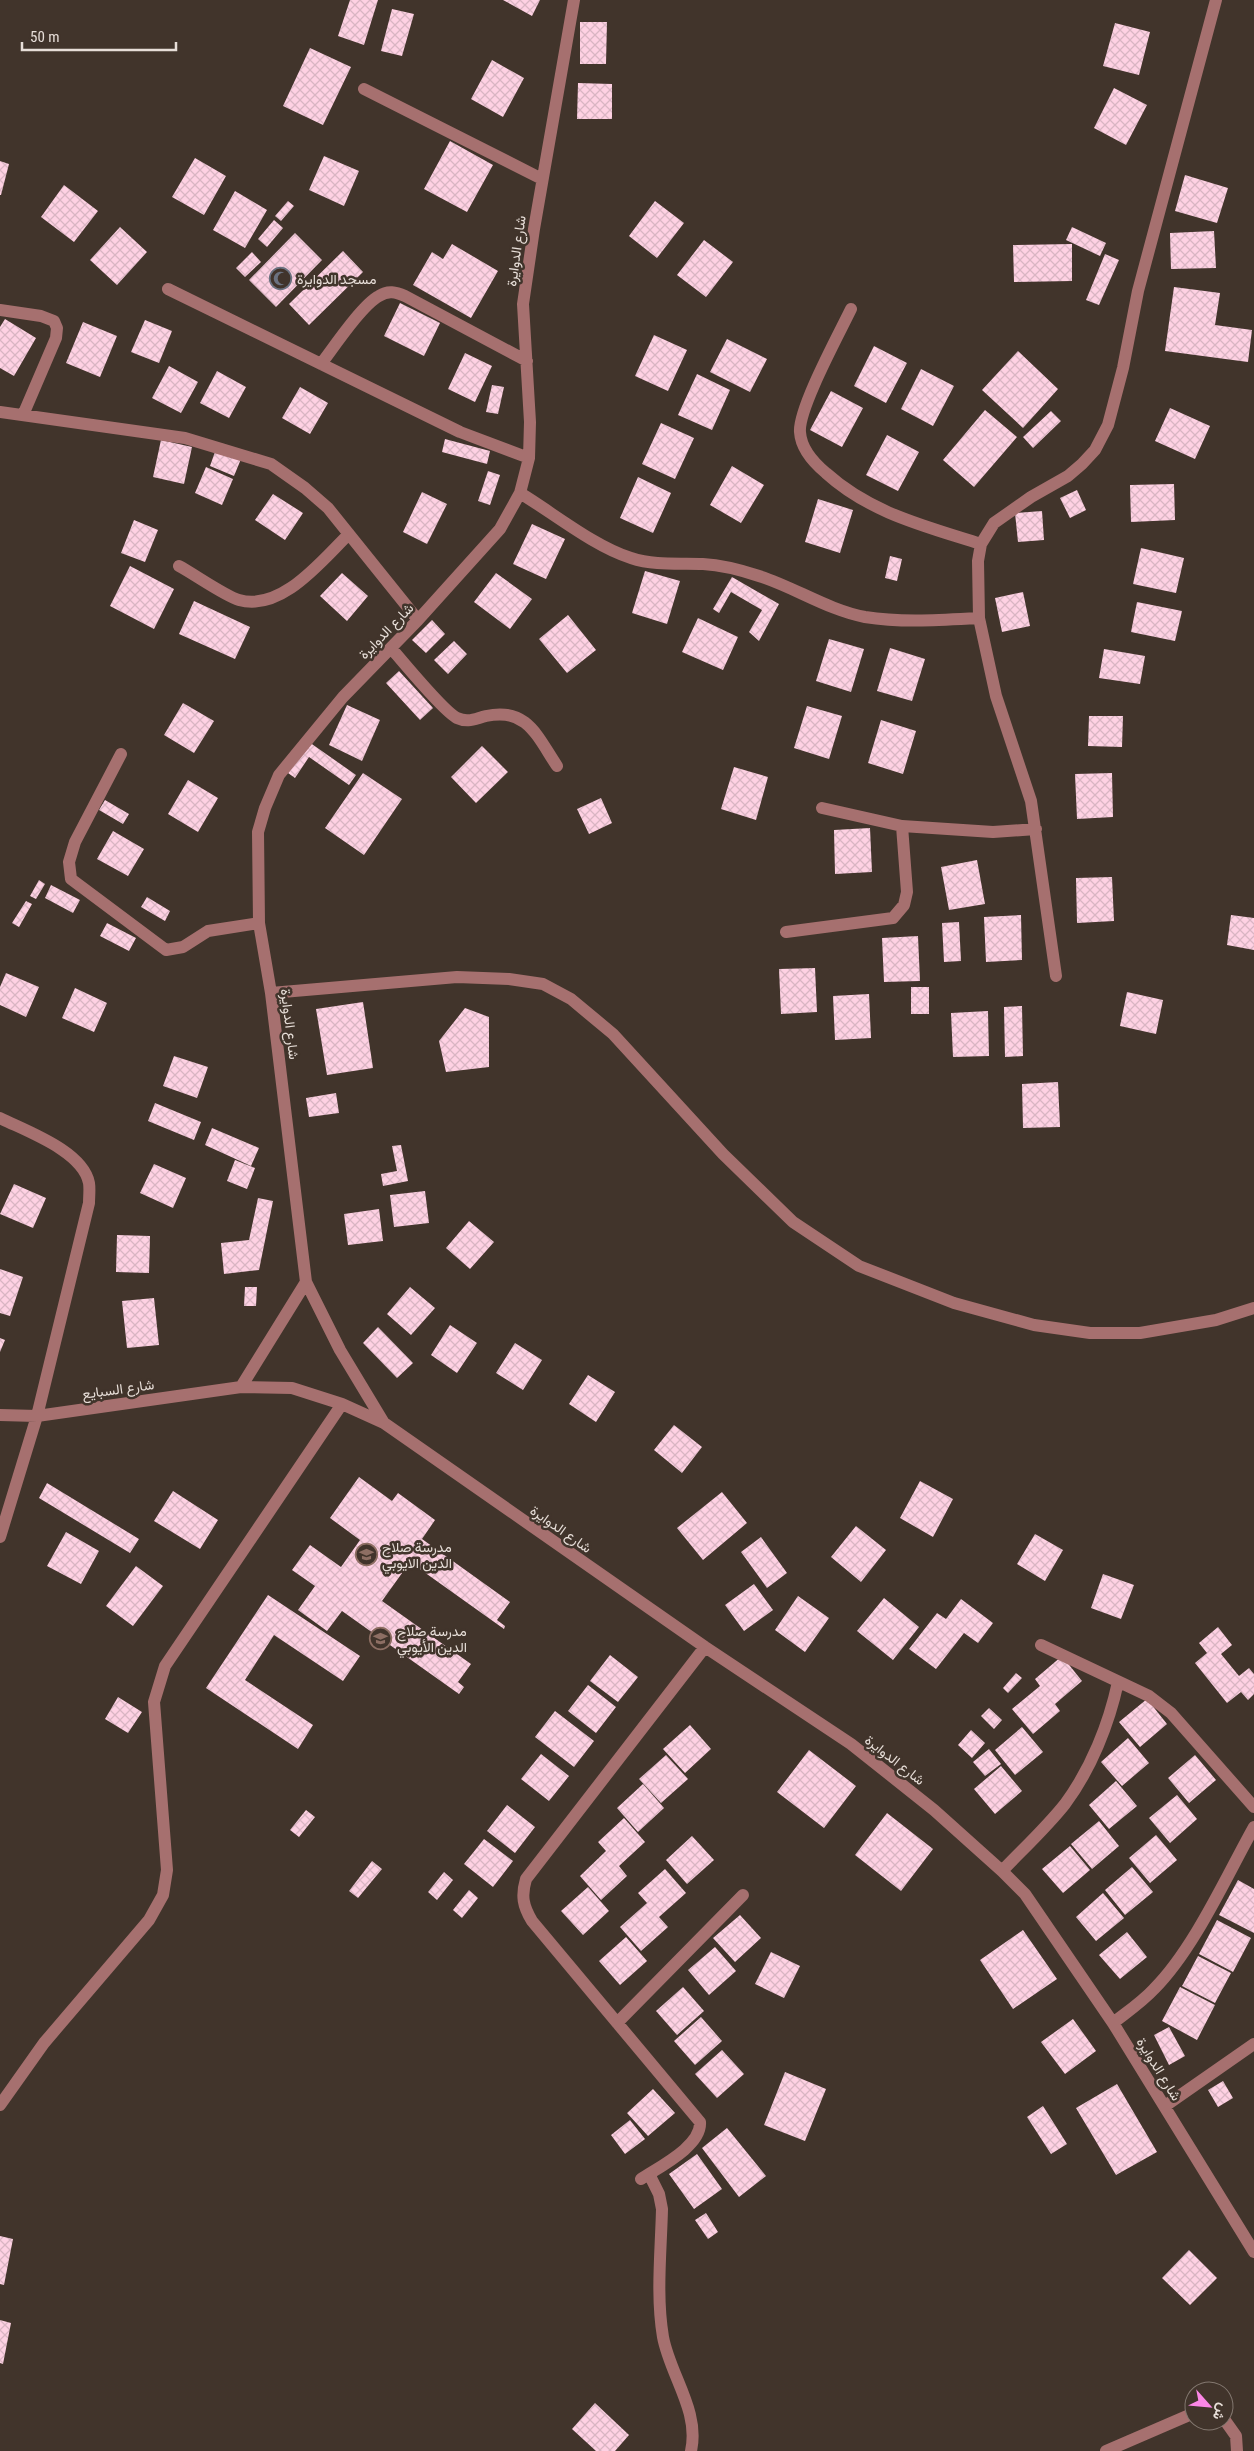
<svg xmlns="http://www.w3.org/2000/svg" width="1254" height="2451" font-family="'Roboto Condensed',Vazirmatn,sans-serif">
	<style>
		.building { fill: url(#building-cross-hatch) }
		.lines { fill: none; stroke-linecap: round; stroke-linejoin: round }
		.minor { stroke: #a6706f; stroke-width: 12 }
		.labels { text-anchor: middle; stroke-width: 5; stroke-linejoin: round; paint-order: stroke }
		.street-label { font-size: 14px; fill: #e7ded8; stroke: #41342b }
		.poi-label { font-size: 14px; fill: #e7ded8; stroke: #41342b; text-anchor: start }
	</style>
	<defs>
		<pattern id="building-cross-hatch" width="8" height="8" patternUnits="userSpaceOnUse" patternTransform="scale(1.25)"><rect width="8" height="8" fill="#fed1e3"/><path d="M0 0l8 8M0 8l8-8" fill="none" stroke="#d9b5c3"/></pattern>
	</defs>
	<rect width="100%" height="100%" fill="#41342b"/>
	<path class="building" d="M350,0H378L364,45L338,36Z
		M503,0H540L532,16Z
		M392,9L414,14L402,56L381,51Z
		M580,22H607L606,64H580Z
		M1115,23L1150,32L1139,75L1103,66Z
		M310,48L351,67L323,125L283,106Z
		M492,60L524,78L503,117L471,99Z
		M578,83L612,84V119H577Z
		M1114,88L1147,105L1126,145L1094,128Z
		M450,141L493,165L467,212L424,189Z
		M324,156L359,171L344,206L309,190Z
		M195,158L226,176L204,215L172,197Z
		M0,161L9,164L1,195H0Z
		M1185,175L1228,188L1217,223L1175,211Z
		M64,185L98,211L74,242L41,217Z
		M235,191L267,210L245,248L213,230Z
		M288,201L294,206L281,221L275,216Z
		M655,201L684,223L657,258L629,236Z
		M274,220L283,228L267,247L258,239Z
		M120,227L147,252L117,285L90,260Z
		M1072,227L1106,243L1100,256L1066,240Z
		M1214,231L1216,268L1171,269L1170,233Z
		M295,233L322,260L276,307L249,280Z
		M704,240L733,262L706,297L677,275Z
		M452,244L498,271L471,318L413,285L432,252L443,259Z
		M1072,244V281L1014,282L1013,245Z
		M343,251L363,272L309,325L289,304Z
		M252,252L261,262L245,277L236,268Z
		M1105,254L1119,260L1099,305L1086,300Z
		M1174,287L1220,293L1215,325L1252,330L1248,362L1165,351Z
		M400,303L440,323L424,356L384,336Z
		M5,319L36,338L14,376L0,368V327Z
		M145,320L172,331L159,363L131,352Z
		M83,322L117,336L100,377L66,363Z
		M654,335L687,350L668,391L635,376Z
		M727,339L767,359L750,392L710,372Z
		M874,346L907,363L886,403L854,386Z
		M1018,351L1058,389L1023,428L982,390Z
		M465,353L492,366L475,402L448,389Z
		M169,366L198,382L181,413L152,398Z
		M921,369L954,386L933,426L901,409Z
		M217,371L246,387L229,418L200,403Z
		M697,374L730,390L712,430L678,415Z
		M492,385L504,387L498,414L486,412Z
		M300,387L328,403L310,434L282,418Z
		M831,391L863,408L842,447L810,430Z
		M1170,408L1210,426L1195,459L1155,441Z
		M985,410L1017,437L974,487L943,460Z
		M1051,411L1061,421L1033,448L1023,437Z
		M661,423L694,438L675,479L642,464Z
		M887,435L919,452L898,491L866,475Z
		M445,439L490,451L487,464L442,452Z
		M161,440L192,447L184,484L153,477Z
		M216,449L241,459L234,476L210,466Z
		M732,466L764,485L741,523L710,505Z
		M206,467L233,479L222,505L195,493Z
		M488,471L500,475L490,505L478,501Z
		M638,477L671,493L653,533L620,518Z
		M1174,484L1175,520L1131,522L1130,485Z
		M1077,490L1086,510L1070,518L1060,498Z
		M422,492L447,504L427,544L403,532Z
		M273,494L303,513L285,540L255,520Z
		M818,499L853,510L840,553L805,542Z
		M1042,511L1044,540L1018,542L1015,513Z
		M134,520L158,530L145,562L121,553Z
		M532,524L565,539L546,579L513,564Z
		M1141,548L1184,558L1176,593L1133,584Z
		M890,556L902,559L897,581L885,578Z
		M130,566L174,589L154,629L110,606Z
		M645,571L680,581L667,624L632,613Z
		M342,573L368,596L347,621L320,596Z
		M496,573L532,599L510,629L474,602Z
		M732,577L779,604L759,641L749,632L762,610L731,592L719,613L713,609Z
		M1023,592L1030,626L1002,632L995,598Z
		M194,601L250,627L235,659L179,634Z
		M1137,602L1182,611L1175,641L1131,632Z
		M568,615L596,650L567,673L539,639Z
		M698,618L738,637L723,670L682,652Z
		M432,620L445,634L426,653L412,640Z
		M829,639L864,649L851,692L816,681Z
		M454,641L467,654L448,674L434,660Z
		M890,648L925,659L912,701L877,691Z
		M1104,649L1145,656L1140,684L1099,678Z
		M399,671L433,708L420,720L386,683Z
		M183,703L214,721L194,753L164,735Z
		M347,705L380,720L362,761L329,745Z
		M807,706L842,716L829,759L794,748Z
		M1089,716H1123L1122,747L1088,746Z
		M881,720L916,731L903,774L868,763Z
		M309,742L356,775L349,785L309,757L295,778L288,773Z
		M482,746L508,772L476,803L451,777Z
		M734,767L768,777L756,820L721,809Z
		M363,773L402,799L364,855L325,828Z
		M1112,773L1113,817L1077,819L1075,774Z
		M188,780L218,798L198,832L168,814Z
		M601,798L612,823L589,834L577,809Z
		M105,800L129,814L123,824L99,810Z
		M870,828L872,872L835,874L834,830Z
		M113,831L144,849L128,876L97,859Z
		M977,860L985,904L949,910L941,867Z
		M1112,877L1114,921L1077,923L1076,878Z
		M39,880L45,884L36,899L30,896Z
		M51,885L80,900L73,913L45,898Z
		M147,897L170,911L165,921L141,907Z
		M26,901L32,904L19,927L12,923Z
		M1021,915L1022,960L986,962L984,917Z
		M1231,915L1254,918V950L1227,945Z
		M959,922L961,961L944,962L942,923Z
		M107,923L136,938L129,951L100,936Z
		M918,936L920,981L884,982L882,938Z
		M815,968L817,1012L781,1014L779,969Z
		M6,973L39,987L26,1017L0,1005V987Z
		M911,987H929V1014H911Z
		M75,988L107,1003L94,1032L62,1018Z
		M1127,992L1163,1000L1156,1034L1120,1026Z
		M869,994L871,1038L835,1040L833,996Z
		M363,1002L373,1068L327,1075L316,1009Z
		M1022,1006L1023,1056L1005,1057L1004,1007Z
		M465,1008L489,1017V1067L446,1072L439,1041Z
		M988,1011L989,1056L953,1057L951,1013Z
		M174,1056L208,1067L197,1098L163,1086Z
		M1058,1082L1060,1127L1023,1128L1022,1084Z
		M336,1093L339,1113L309,1117L306,1098Z
		M155,1103L201,1122L194,1140L148,1121Z
		M212,1128L259,1148L251,1166L205,1145Z
		M401,1145L408,1181L383,1186L381,1174L397,1171L392,1146Z
		M235,1160L255,1168L247,1189L227,1181Z
		M154,1164L186,1178L173,1208L140,1193Z
		M14,1184L46,1198L33,1228L0,1214Z
		M425,1191L429,1223L394,1227L390,1195Z
		M258,1198L273,1201L259,1270L224,1274L221,1243L249,1240Z
		M379,1209L383,1241L348,1245L344,1214Z
		M469,1221L494,1242L470,1269L446,1248Z
		M117,1235L150,1236L149,1273L116,1272Z
		M0,1269L23,1277L10,1316L0,1313Z
		M245,1287H257L256,1306H244Z
		M410,1287L435,1308L411,1335L387,1314Z
		M154,1298L159,1345L127,1348L122,1301Z
		M450,1325L477,1343L457,1373L431,1355Z
		M378,1327L413,1363L397,1378L363,1343Z
		M0,1338L5,1340L0,1352Z
		M515,1343L542,1360L523,1390L496,1373Z
		M588,1375L615,1392L596,1422L569,1404Z
		M674,1425L702,1447L682,1473L654,1450Z
		M359,1477L392,1501L398,1493L435,1520L422,1539L510,1602L497,1620L505,1626L504,1629L410,1562L382,1601L471,1664L458,1682L464,1687L459,1694L342,1611L327,1631L298,1610L315,1586L292,1570L310,1545L341,1567L360,1540L330,1518Z
		M920,1481L953,1499L933,1537L900,1518Z
		M47,1483L139,1539L130,1553L39,1498Z
		M173,1491L218,1520L200,1549L154,1521Z
		M722,1492L747,1523L703,1560L677,1528Z
		M856,1526L886,1550L861,1582L831,1557Z
		M66,1532L99,1551L81,1584L47,1566Z
		M1035,1534L1063,1550L1045,1581L1017,1564Z
		M761,1537L787,1573L767,1588L741,1552Z
		M136,1566L163,1586L133,1626L106,1606Z
		M1103,1574L1134,1585L1121,1619L1091,1608Z
		M754,1584L773,1610L744,1631L725,1605Z
		M268,1595L360,1656L343,1681L274,1635L245,1680L313,1725L298,1749L206,1688Z
		M798,1596L829,1618L805,1652L775,1630Z
		M884,1598L919,1627L893,1660L857,1631Z
		M961,1599L993,1623L978,1643L964,1633L936,1669L909,1649L937,1613L946,1619Z
		M1218,1627L1232,1645L1221,1654L1239,1676L1249,1668L1254,1674V1694L1248,1700L1241,1692L1227,1703L1195,1663L1207,1653L1199,1643Z
		M610,1655L638,1677L618,1702L590,1681Z
		M1062,1656L1082,1681L1055,1704L1060,1711L1033,1734L1012,1709L1040,1686L1035,1679Z
		M1016,1673L1022,1678L1008,1693L1003,1688Z
		M588,1685L616,1707L596,1733L568,1711Z
		M118,1697L142,1712L128,1733L105,1719Z
		M1147,1699L1167,1724L1140,1747L1119,1722Z
		M989,1708L1002,1720L994,1729L981,1716Z
		M555,1711L594,1741L574,1767L535,1737Z
		M690,1725L711,1749L685,1773L663,1749Z
		M1022,1727L1043,1752L1015,1775L995,1750Z
		M971,1730L985,1743L972,1758L958,1745Z
		M1128,1738L1149,1763L1122,1786L1101,1762Z
		M989,1749L1001,1764L985,1776L973,1762Z
		M809,1750L856,1786L824,1828L777,1792Z
		M541,1754L569,1776L549,1801L521,1779Z
		M666,1755L688,1779L661,1803L639,1779Z
		M1195,1755L1216,1780L1189,1803L1168,1778Z
		M1001,1766L1022,1791L995,1814L974,1789Z
		M1116,1781L1137,1806L1109,1829L1089,1805Z
		M643,1784L664,1808L638,1832L617,1808Z
		M1177,1795L1197,1819L1170,1843L1149,1818Z
		M507,1805L535,1827L515,1853L487,1831Z
		M306,1810L315,1817L299,1837L290,1830Z
		M887,1813L933,1849L901,1891L855,1855Z
		M624,1818L645,1842L619,1866L627,1876L601,1900L580,1876L606,1851L598,1842Z
		M1099,1821L1119,1846L1092,1869L1071,1844Z
		M1156,1835L1177,1860L1150,1883L1129,1858Z
		M692,1836L714,1860L687,1884L666,1860Z
		M484,1839L513,1861L493,1887L464,1864Z
		M1070,1846L1090,1870L1063,1893L1042,1869Z
		M372,1861L382,1869L358,1898L349,1891Z
		M1132,1867L1153,1892L1125,1915L1105,1890Z
		M665,1869L686,1893L659,1917L668,1927L641,1951L620,1927L647,1903L638,1893Z
		M444,1872L453,1880L437,1900L428,1892Z
		M1238,1880L1254,1889V1933L1219,1915Z
		M588,1887L609,1911L583,1935L561,1911Z
		M469,1890L478,1898L462,1918L453,1910Z
		M1103,1893L1124,1918L1096,1941L1076,1917Z
		M740,1915L761,1938L735,1962L713,1938Z
		M1217,1920L1251,1938L1233,1972L1199,1954Z
		M1023,1930L1057,1979L1013,2009L980,1960Z
		M1127,1932L1147,1957L1120,1979L1099,1955Z
		M626,1937L647,1961L620,1985L599,1961Z
		M715,1947L736,1971L709,1995L688,1970Z
		M771,1952L800,1966L784,1998L755,1984Z
		M1198,1956L1231,1973L1215,2003L1182,1986Z
		M683,1987L704,2011L677,2035L656,2011Z
		M1180,1987L1215,2005L1197,2040L1162,2021Z
		M701,2017L722,2041L695,2065L674,2041Z
		M1073,2019L1096,2051L1065,2074L1041,2042Z
		M1169,2027L1185,2056L1169,2065L1154,2035Z
		M722,2050L744,2074L717,2098L695,2074Z
		M785,2072L826,2089L805,2141L764,2125Z
		M1223,2081L1233,2098L1218,2107L1208,2090Z
		M1117,2084L1157,2152L1116,2175L1076,2108Z
		M653,2089L675,2113L648,2136L627,2113Z
		M1043,2106L1067,2144L1051,2154L1027,2117Z
		M630,2120L645,2139L625,2154L611,2135Z
		M727,2128L766,2176L739,2197L702,2148Z
		M697,2154L722,2189L694,2209L669,2174Z
		M706,2213L718,2232L708,2239L695,2220Z
		M0,2236L13,2239L4,2285L0,2284Z
		M1189,2250L1217,2278L1190,2305L1162,2278Z
		M0,2320L11,2323L3,2364L0,2363Z
		M595,2403L629,2435L615,2451H596L572,2429Z"/>
	<g class="lines">
		<path class="minor" d="M364,89L542,179
			M168,289L460,432L529,458
			M851,309C839,334 798,409 800,432C801,449 814,463 826,473C870,513 925,526 981,544
			M0,310L41,316L54,321L57,328L56,338L23,415
			M321,364C334,347 362,305 379,296C388,290 396,292 405,296L527,361
			M0,412L185,438L271,464L305,488L328,508L418,620
			M520,493C553,513 595,547 631,558C655,566 679,563 703,564C721,565 741,570 759,576C794,587 828,610 865,617C902,623 942,620 979,618
			M179,566C194,574 225,596 239,600C282,612 322,560 349,534
			M391,648C403,662 444,712 457,718C468,723 474,719 486,716C527,707 537,736 557,766
			M121,754L75,842L69,862L71,879L166,950L183,947L208,931L259,923
			M822,808L902,826L993,832L1036,829
			M786,932L893,918L904,905L907,892L902,826
			M1056,976L1031,801L996,696L979,618L978,561L981,544L994,523L1031,497L1068,476L1082,464L1095,450L1108,425L1123,368L1138,291L1216,0
			M271,993L457,977L509,979L543,984L571,999L613,1034L723,1154L793,1222L859,1266L954,1303L1034,1325L1090,1333H1140L1216,1320L1254,1308
			M0,1118C26,1131 83,1151 89,1183C90,1189 89,1197 89,1203L37,1416L0,1537
			M241,1387L306,1282
			M0,1415L37,1416L241,1387L292,1388L342,1404L384,1423L705,1647L851,1744L934,1810L1002,1871L1025,1894L1113,2023L1254,2252
			M384,1423L340,1350L306,1282L271,993L259,923L258,832L265,808L279,775L343,697L418,620L500,529L520,493L529,458L530,422L523,304L534,229L574,0
			M1041,1645L1149,1696L1171,1713L1254,1807
			M1002,1871C1023,1849 1046,1828 1065,1804C1091,1769 1109,1724 1118,1682
			M617,2023L743,1895
			M1113,2023C1127,2012 1142,2002 1154,1989C1194,1949 1226,1877 1254,1827
			M0,2105L44,2043L149,1920L163,1895L167,1870L154,1702L165,1666L342,1404
			M1165,2106L1254,2044
			M649,2174L659,2194L662,2209C661,2251 656,2296 663,2337C670,2375 700,2411 691,2451
			M641,2179C659,2167 702,2146 700,2122L532,1921C523,1906 521,1896 526,1879L705,1647
			M1224,2419L1236,2436L1237,2451
			M1106,2451L1194,2413"/>
	</g>
	<defs>
		<symbol id="mosque-ring" viewBox="-11 -11 22 22"><circle r="9.5" fill="#41342b" stroke="#6b7280" stroke-width="1.5"/><path d="M3.5-4.9A6 6 0 1 0 3.5 4.9A5 5 0 1 1 3.5-4.9Z" fill="#6b7280"/></symbol>
		<symbol id="school-ring" viewBox="-11 -11 22 22"><circle r="9.5" fill="#41342b" stroke="#8d6e63" stroke-width="1.5"/><path d="M0-5L7-2L0 1L-7-2ZM-4 1L0 2.5L4 1V4Q0 6-4 4Z" fill="#8d6e63"/></symbol>
	</defs>
	<g fill-rule="evenodd">
		<use href="#mosque-ring" x="268" y="266" width="25" height="25"/>
		<use href="#school-ring" x="354" y="1542" width="25" height="25"/>
		<use href="#school-ring" x="368" y="1626" width="25" height="25"/>
	</g>
	<g class="labels">
		<g class="street-label">
			<text transform="translate(516 251) rotate(-82)" y="5">شارع الدوايرة</text>
			<text transform="translate(386 631) rotate(-46)" y="5">شارع الدوايرة</text>
			<text transform="translate(290 1024) rotate(83)" y="5">شارع الدوايرة</text>
			<text transform="translate(118 1389) rotate(-8)" y="5">شارع السبايع</text>
			<text transform="translate(561 1529) rotate(35)" y="5">شارع الدوايرة</text>
			<text transform="translate(895 1760) rotate(38)" y="5">شارع الدوايرة</text>
			<text transform="translate(1159 2069) rotate(58)" y="5">شارع الدوايرة</text>
		</g>
		<g class="poi-label">
			<text x="297" y="284">مسجد الدوايرة</text>
			<text x="382" y="1552">مدرسة صلاح<tspan x="382" dy="16">الدين الايوبي</tspan></text>
			<text x="397" y="1636">مدرسة صلاح<tspan x="397" dy="16">الدين الأيوبي</tspan></text>
		</g>
	</g>
	<g transform="translate(1209 2406) rotate(117)"><circle r="24" fill="#41342b" stroke="#837870"/>
	<path d="M0-4L9 19L0 12L-9 19Z" fill="#fb87e6"/>
	<text y="-8" font-size="14" font-weight="bold" text-anchor="middle" fill="#e7ded8">ش</text>
	</g>
	<path d="M22 42v8h154v-8" fill="none" stroke="#e7ded8" stroke-width="2.5"/>
	<text x="30" y="42" font-size="15" fill="#e7ded8" stroke="#41342b" stroke-width="4" paint-order="stroke">50 m</text>
</svg>
